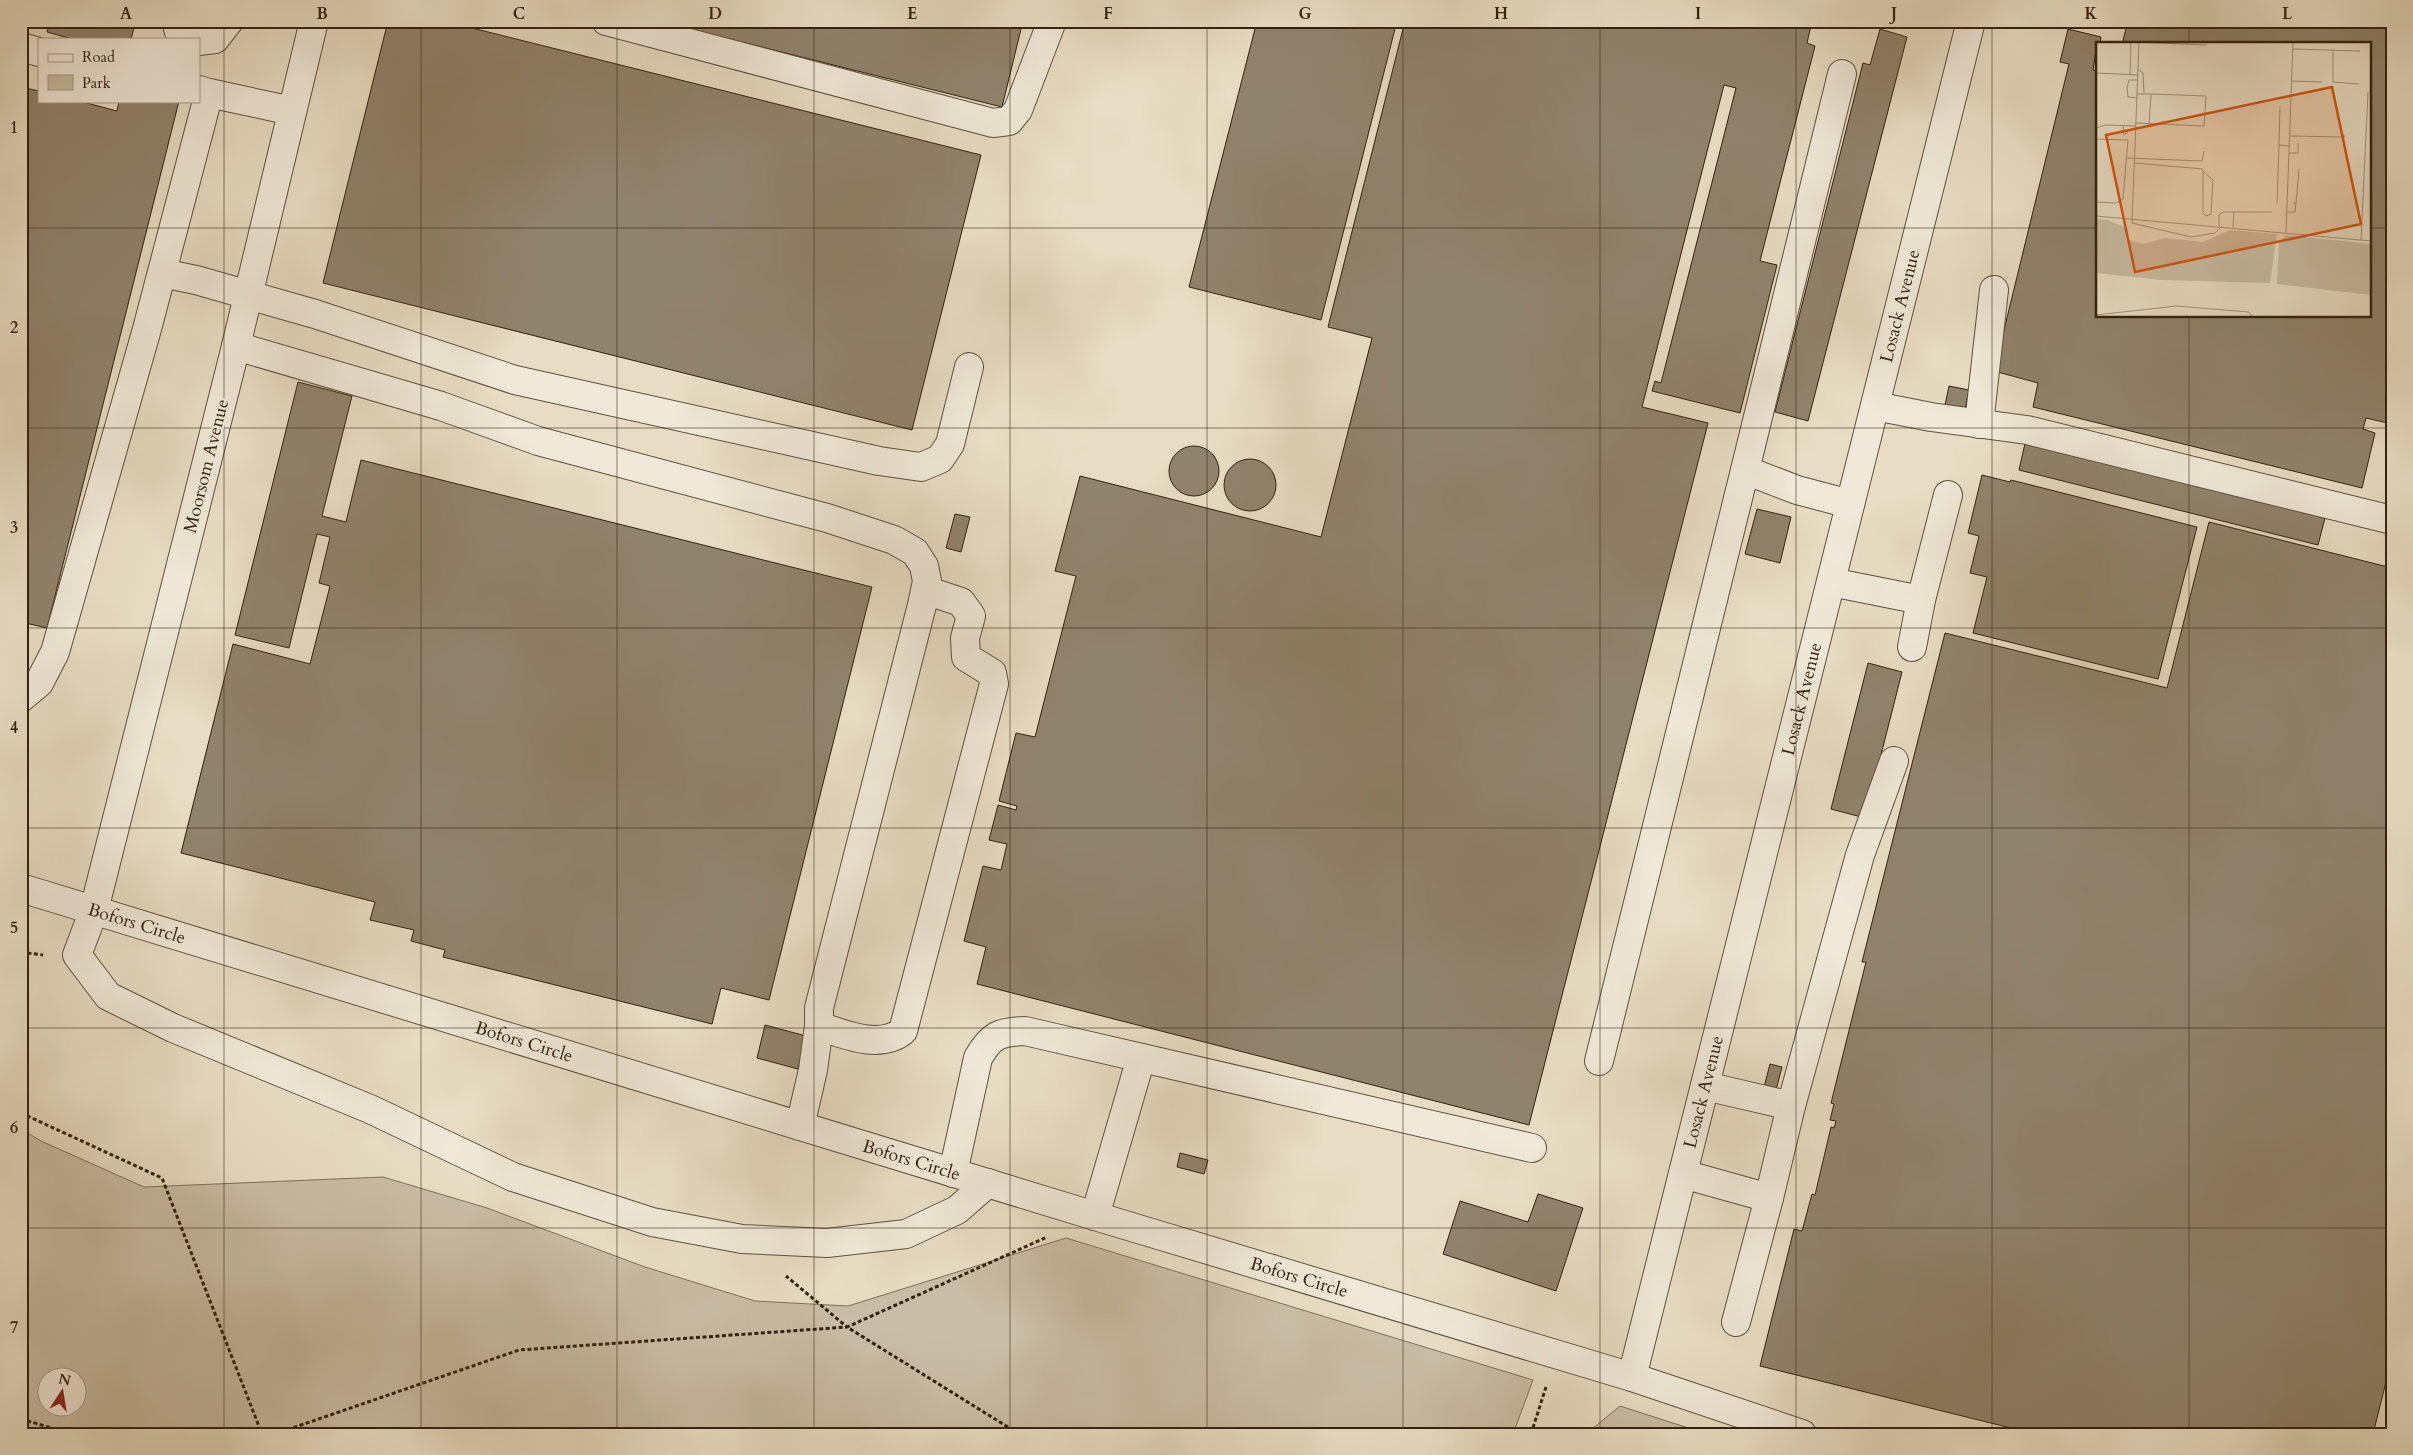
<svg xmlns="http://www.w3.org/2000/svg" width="2413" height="1455" font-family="Cardo,serif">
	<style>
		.green { fill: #c9bda5; stroke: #7d705a; fill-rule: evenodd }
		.building { fill: #90836d; stroke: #31220f }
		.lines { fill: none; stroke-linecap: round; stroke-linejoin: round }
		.minor-casing { stroke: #5f513c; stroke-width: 30 }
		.path { stroke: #31220f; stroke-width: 3; stroke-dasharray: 4 2.5; stroke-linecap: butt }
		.minor { stroke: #f0e9d9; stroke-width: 28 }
		.grid { fill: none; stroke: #31220f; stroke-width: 1; stroke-opacity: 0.55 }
		.labels { text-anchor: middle; stroke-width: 4.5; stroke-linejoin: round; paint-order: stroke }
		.street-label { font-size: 18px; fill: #31220f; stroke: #f0e9d9 }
		.inset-road { fill: none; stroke: #9f927c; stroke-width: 1 }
		.view { fill: #d6540c; fill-opacity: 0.15; stroke: #d6540c; stroke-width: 2.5 }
		.inset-edge { fill: none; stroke: #31220f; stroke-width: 2.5 }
		.neatline { fill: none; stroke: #31220f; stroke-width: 2 }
		.grid-label { font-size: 16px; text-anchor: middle; font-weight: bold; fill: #31220f }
	</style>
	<rect width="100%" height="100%" fill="#e8ddc4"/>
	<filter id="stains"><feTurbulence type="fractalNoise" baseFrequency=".004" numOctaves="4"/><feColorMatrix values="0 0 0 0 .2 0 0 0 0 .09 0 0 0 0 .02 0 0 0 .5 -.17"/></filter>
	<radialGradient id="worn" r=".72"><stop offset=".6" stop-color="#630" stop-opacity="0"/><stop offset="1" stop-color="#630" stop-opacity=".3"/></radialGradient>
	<path class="green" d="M21,1129L41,1141L144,1187L383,1177L487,1208L645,1267L755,1301L848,1306L1066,1238L1533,1380L1513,1434H21ZM48,1378H78V1408H48Z
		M1620,1406L1707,1434H1586Z"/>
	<path class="building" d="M50,21H136L131,39H72L47,32Z
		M388,21H444L981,155L912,430L323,283Z
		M657,21H1023L1002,107Z
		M1257,21H1397L1321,320L1189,287Z
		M1405,21H1812L1807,43L1815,46L1760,261L1777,265L1740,413L1652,391L1655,381L1661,383L1736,88L1724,85L1642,407L1708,423L1529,1125L977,984L986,947L964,941L983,866L1001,870L1007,844L989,840L998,805L1016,810L1017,806L999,801L1016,733L1035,737L1076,576L1055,571L1080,476L1321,537L1372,338L1328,327Z
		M2128,21H2355L2365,24L2366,21H2392V424L2366,418L2363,429L2375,433L2362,488L2033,407L2038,383L1994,371L2069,64L2060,62L2068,29L2101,37L2100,44H2097L2093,70L2097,71V316H2369V44H2122Z
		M1880,29L1907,37L1808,421L1775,412L1863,63L1870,65Z
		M21,87L39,91V101H79L117,111L119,101H179L47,628L21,622Z
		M298,382L352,396L322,516L346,522L361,460L872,587L769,1000L721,988L712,1024L443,957L445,950L411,941L414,930L370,920L375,902L181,853L233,644L310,664L330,586L319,583L330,537L317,534L289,648L235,635Z
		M1949,386L1969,390L1965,409L1945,405Z
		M2026,439L2326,514L2318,545L2019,470Z
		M1169 471a25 25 0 1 1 50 0a25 25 0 1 1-50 0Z
		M1224 485a26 26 0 1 1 52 0a26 26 0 1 1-52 0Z
		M1982,475L2010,482L2011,480L2197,527L2158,679L1973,633L1987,577L1970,573L1979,536L1968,533Z
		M1757,509L1791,517L1780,563L1745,554Z
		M955,514L970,517L961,552L946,548Z
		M2209,522L2392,568V1358L2373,1434H2019V1430L1760,1366L1794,1229L1802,1231L1812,1194L1815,1195L1831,1127L1834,1128L1836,1121L1830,1120L1834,1104L1831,1103L1866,962H1862L1945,633L2167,688Z
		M1868,663L1902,672L1865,818L1831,809Z
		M765,1025L806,1036L798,1069L757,1058Z
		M1770,1064L1782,1067L1776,1090L1764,1087Z
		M1180,1153L1208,1160L1204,1174L1177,1167Z
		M1538,1194L1583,1208L1556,1291L1443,1254L1460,1201L1528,1222Z"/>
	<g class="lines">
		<defs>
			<g id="minor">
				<path d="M176,21L179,32L195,39"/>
				<path d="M314,21L236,346L94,910L77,955L108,996L173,1028L370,1109L513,1177L652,1222L742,1239L827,1243L906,1234L957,1210L988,1183"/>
				<path d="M606,21L993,123L1009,121L1018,110L1052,21"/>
				<path d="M199,41L215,39L229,21"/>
				<path d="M21,47L39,52"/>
				<path d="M1842,74L1745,470L1797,490L1850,504"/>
				<path d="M209,93L292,111"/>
				<path d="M162,273L196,280L315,314L515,380L879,461L921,467L940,459L950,444L969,367"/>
				<path d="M236,346L441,406L538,441L827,518L894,540L915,552L924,566L927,581L922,605L819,1008V1026C843,1034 880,1050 903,1031L994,684L992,673L966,657L965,638L971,616L961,602L925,590"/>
				<path d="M1875,406L1931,417L2027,430L2392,520"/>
				<path d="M1979,424L1994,290"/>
				<path d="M1831,582L1921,600L1948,495"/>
				<path d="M1912,647L1921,600"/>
				<path d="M21,698L39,683L55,652L147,329L209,93L199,90"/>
				<path id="s1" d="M21,888L1095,1216L1632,1377L1802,1434"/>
				<path d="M1599,1061L1745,470"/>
				<path d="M1791,1106L1860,855L1894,761"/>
				<path d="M800,1126L813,1070L819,1026"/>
				<path d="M953,1173L978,1058C991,1035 999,1032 1025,1031L1532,1148"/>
				<path d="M1683,1174L1769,1198L1791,1106L1705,1086"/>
				<path d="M1095,1216L1141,1058"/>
				<path d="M1736,1322L1769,1198"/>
				<path id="s2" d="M1632,1377L1971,21"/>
			</g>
		</defs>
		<use href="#minor" class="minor-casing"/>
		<path class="path" d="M21,952L43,955
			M21,1113L162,1178L262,1434
			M21,1419L72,1434
			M275,1434L519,1350L847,1327L786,1276
			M1019,1434L847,1327L1047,1237
			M1531,1434L1546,1387"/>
		<use href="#minor" class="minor"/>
	</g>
	<path class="grid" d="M224,21V1434M421,21V1434M617,21V1434M814,21V1434M1010,21V1434M1207,21V1434M1403,21V1434M1600,21V1434M1796,21V1434M1992,21V1434M2189,21V44M21,228H2097M2369,228H2392M2189,316V1434M21,428H2392M21,628H2392M21,828H2392M21,1028H2392M21,1228H2392"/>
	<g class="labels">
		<g class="street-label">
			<text dy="6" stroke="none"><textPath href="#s2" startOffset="1104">Losack Avenue</textPath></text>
			<text transform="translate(206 466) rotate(-76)" y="6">Moorsom Avenue</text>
			<text dy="6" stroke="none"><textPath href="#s2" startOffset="699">Losack Avenue</textPath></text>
			<text dy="6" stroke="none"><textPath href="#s1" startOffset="121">Bofors Circle</textPath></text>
			<text dy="6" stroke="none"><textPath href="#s1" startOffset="526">Bofors Circle</textPath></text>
			<text dy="6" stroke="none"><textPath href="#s2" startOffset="294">Losack Avenue</textPath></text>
			<text dy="6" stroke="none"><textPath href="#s1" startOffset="931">Bofors Circle</textPath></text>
			<text dy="6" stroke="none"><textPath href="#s1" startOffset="1336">Bofors Circle</textPath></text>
		</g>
	</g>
	<g transform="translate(2096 42)">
		<rect width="275" height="275" fill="#e8ddc4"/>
		<path d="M0,177L12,178L31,186L32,198L47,202L69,196L107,200L134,188L181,192L174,241L65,238L0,231ZM190,193L275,202V253L181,242L183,201Z" fill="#c9bda5"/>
		<path class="inset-road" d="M38,0L110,3M43,0L36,181L95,195L119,191L126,184M197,7L264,9M237,8V40L263,42M42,27L47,31L48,52M0,31L42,33M34,33L35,0M196,39L226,40M41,52H55L53,82M41,56L32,55L31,45L33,38H42M184,64L183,103L193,104M40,81L108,84L110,54L55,52M27,83L28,93L32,90M0,86L9,83L40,84M194,94L249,95L245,89M0,97L32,98L27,157L20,161L0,160M193,111H202V101M31,116L106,119L108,109M39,121L107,127V171L110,174L115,172L117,138L108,130M181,161L183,103M200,161L203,127M191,170H199L200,161H197M0,174L275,199M123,184V173L127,170H176M137,185L138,170M190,190L197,0M265,198L272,50M0,273L80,264L153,270L157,275M194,275H212"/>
		<path class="view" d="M236,45L265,182L39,230L10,93Z"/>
		<rect width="275" height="275" class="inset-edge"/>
	</g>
	<rect width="2413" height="1455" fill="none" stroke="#e8ddc4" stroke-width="55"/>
	<rect x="38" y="38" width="162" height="65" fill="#f0e9d9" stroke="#a49988"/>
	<rect x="48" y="54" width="25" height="8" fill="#f0e9d9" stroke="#a49988"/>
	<text x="82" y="62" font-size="15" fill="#31220f">Road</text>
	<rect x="48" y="75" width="25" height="15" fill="#c9bda5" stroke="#a49988"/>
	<text x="82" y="88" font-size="15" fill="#31220f">Park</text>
	<g transform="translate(62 1392) rotate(12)"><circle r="24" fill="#f0e9d9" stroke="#a49988"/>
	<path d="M0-4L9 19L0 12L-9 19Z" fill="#8f2418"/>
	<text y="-8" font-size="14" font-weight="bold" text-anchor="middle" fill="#31220f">N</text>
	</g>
	<rect x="28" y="28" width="2358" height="1400" class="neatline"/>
	<g class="grid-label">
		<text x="126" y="19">A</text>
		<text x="322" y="19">B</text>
		<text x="519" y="19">C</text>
		<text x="715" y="19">D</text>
		<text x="912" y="19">E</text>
		<text x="1108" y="19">F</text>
		<text x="1305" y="19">G</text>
		<text x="1501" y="19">H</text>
		<text x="1698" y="19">I</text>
		<text x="1894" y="19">J</text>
		<text x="2091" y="19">K</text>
		<text x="2287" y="19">L</text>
		<text x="14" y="133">1</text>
		<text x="14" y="333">2</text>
		<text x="14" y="533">3</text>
		<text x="14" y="733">4</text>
		<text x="14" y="933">5</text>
		<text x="14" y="1133">6</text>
		<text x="14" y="1333">7</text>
	</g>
	<rect width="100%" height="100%" filter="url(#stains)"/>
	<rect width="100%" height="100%" fill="url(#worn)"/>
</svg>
